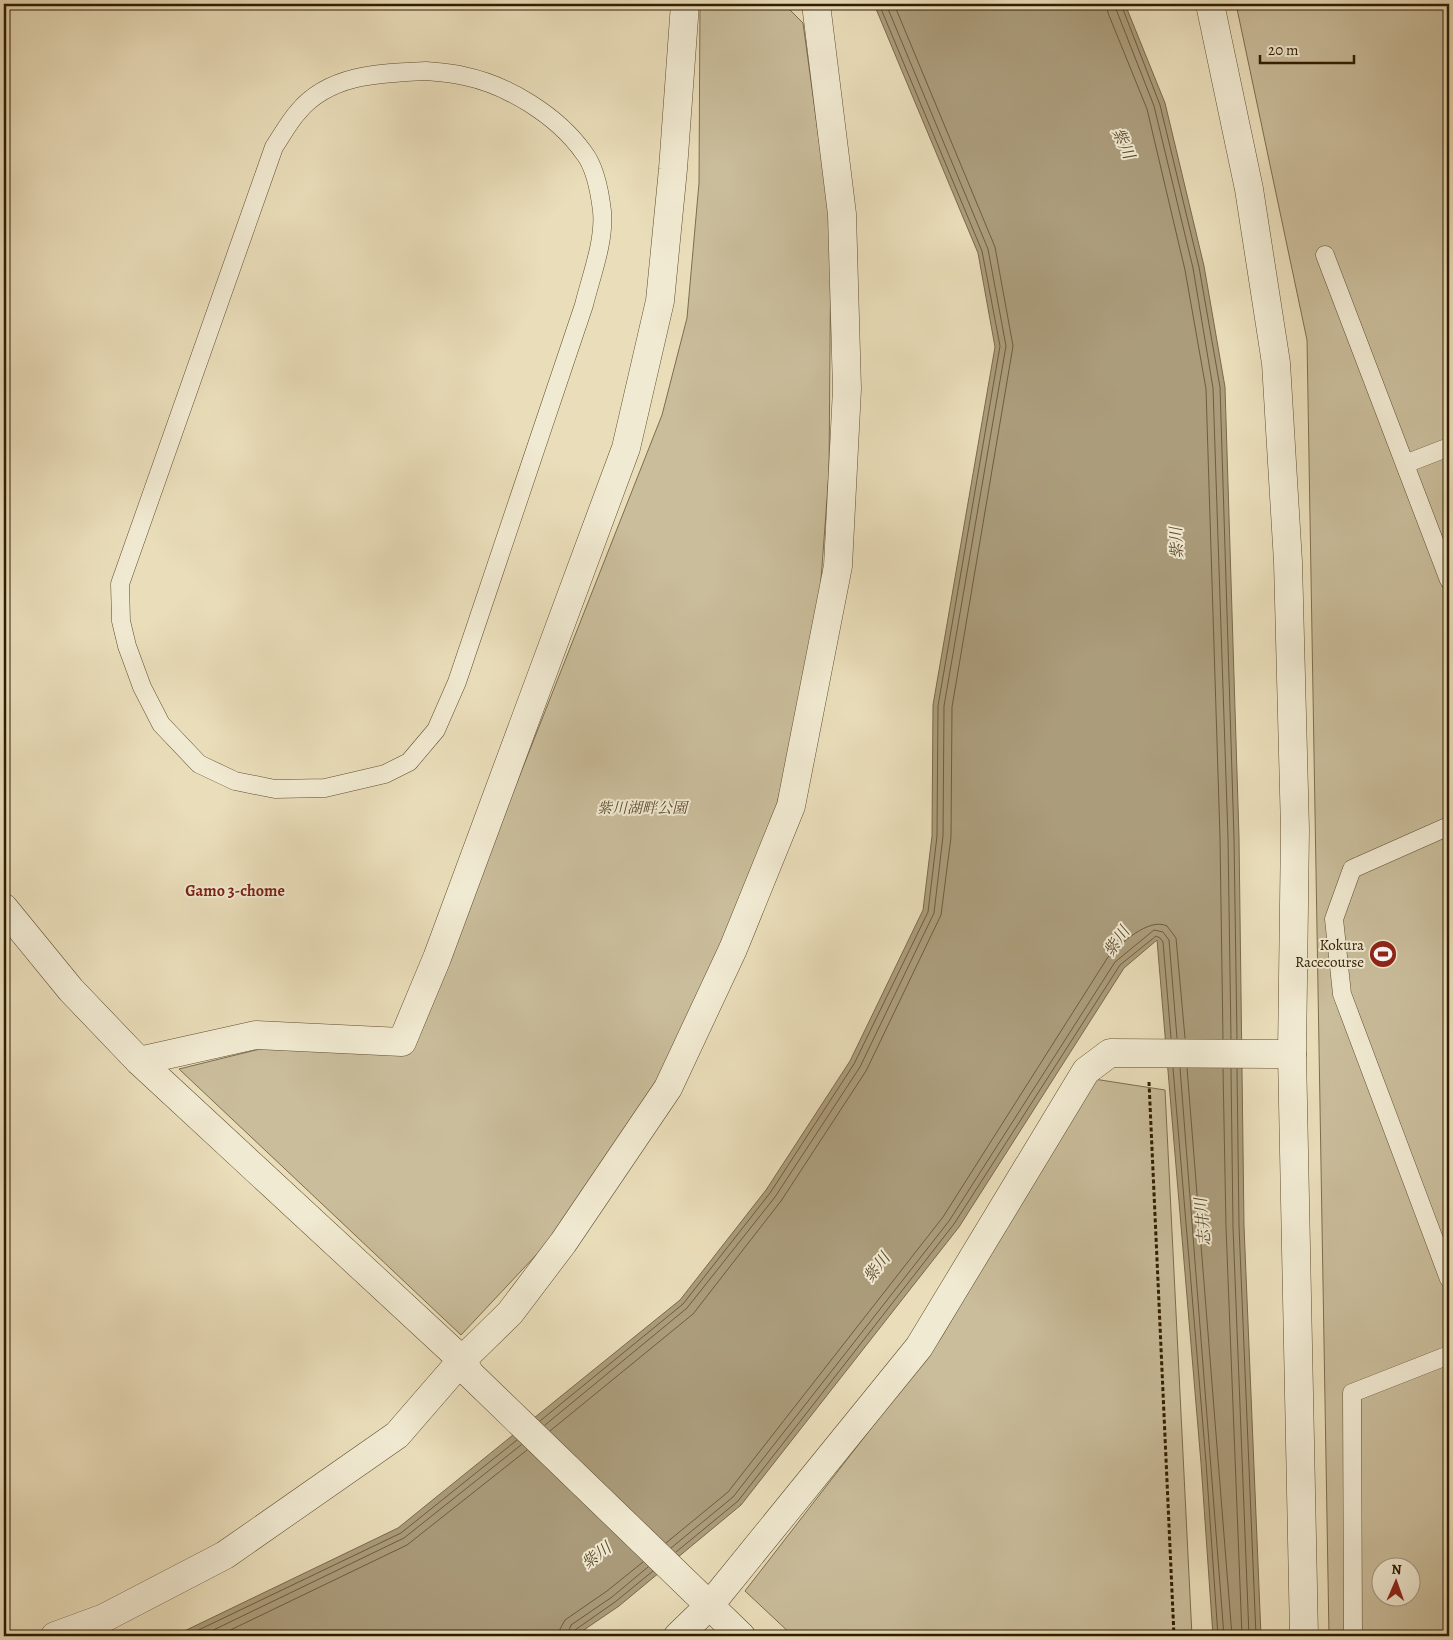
<svg xmlns="http://www.w3.org/2000/svg" width="1453" height="1640" font-family="Alegreya,'Noto Serif JP',serif">
	<style>
		.green { fill: #cabd9b; stroke: #7d6d4e; fill-rule: evenodd }
		.water { fill: #ab9c7b; stroke: #7a694a }
		.lines { fill: none; stroke-linecap: round; stroke-linejoin: round }
		.shore { stroke: #6e5c3e; stroke-width: 1 }
		.service-casing { stroke: #5e4d2f; stroke-width: 19 }
		.minor-casing { stroke: #5e4d2f; stroke-width: 29 }
		.tertiary-casing { stroke: #5e4d2f; stroke-width: 29 }
		.path { stroke: #301d01; stroke-width: 3; stroke-dasharray: 4 2.5; stroke-linecap: butt }
		.service { stroke: #f1ead2; stroke-width: 18 }
		.minor { stroke: #f1ead2; stroke-width: 28 }
		.tertiary { stroke: #f1ead2; stroke-width: 28 }
		.labels { text-anchor: middle; stroke-width: 4; stroke-linejoin: round; paint-order: stroke }
		.park-label { font-size: 15px; font-style: italic; fill: #5e4d2f; stroke: #f1ead2 }
		.poi-label { font-size: 15px; fill: #301d01; stroke: #f1ead2; text-anchor: end }
		.water-label { font-size: 16px; font-style: italic; fill: #5b492c; stroke: #f1ead2 }
		.neighbourhood-label { font-size: 16px; font-weight: bold; fill: #7a1f14; stroke: #f1ead2 }
	</style>
	<rect width="100%" height="100%" fill="#eadeba"/>
	<filter id="stains"><feTurbulence type="fractalNoise" baseFrequency=".004" numOctaves="4"/><feColorMatrix values="0 0 0 0 .2 0 0 0 0 .09 0 0 0 0 .02 0 0 0 .5 -.17"/></filter>
	<radialGradient id="worn" r=".72"><stop offset=".6" stop-color="#630" stop-opacity="0"/><stop offset="1" stop-color="#630" stop-opacity=".3"/></radialGradient>
	<path class="green" d="M700,4H789V9L803,23L831,227L829,472L817,634L776,808L722,946L662,1080L553,1237L461,1335L179,1069L260,1049L411,1051L662,415L687,318L699,183Z
		M1236,4H1449V1636H1329L1307,340ZM1380,1568H1410V1598H1380Z
		M1094,1079L1165,1090L1192,1636H793L745,1591L941,1338Z"/>
	<path class="water" d="M874,4H1125L1165,103L1204,266L1225,387L1239,837L1244,1226L1261,1636H1213L1201,1463L1157,940L1124,968L959,1227L741,1505L619,1606L575,1636H174L398,1528L680,1300L766,1190L850,1061L923,910L932,836L933,705L995,347L978,253Z"/>
	<g class="lines">
		<path class="shore" d="M1107,4L1108,13L1147,109L1185,270L1206,389L1220,838L1223,1039
			M1114,4L1154,106L1193,268L1213,388L1228,838L1231,1039
			M1121,4L1160,105L1199,267L1220,387L1234,838L1237,1039
			M1173,1068L1206,1462L1218,1636
			M1180,1068L1224,1636
			M1187,1068L1232,1636
			M1223,1069L1226,1227L1242,1636
			M1231,1069L1233,1227L1249,1636
			M1237,1069L1239,1226L1256,1636
			M540,1421L683,1304L770,1193L854,1064L928,912L937,836L938,706L1000,346L982,251L879,4
			M545,1425L687,1308L775,1197L860,1067L934,913L943,836L944,706L1006,346L988,249L886,4
			M550,1431L693,1314L781,1201L866,1071L941,915L951,837L952,707L1013,346L995,247L894,4
			M666,1543L728,1492L943,1217L1108,957C1120,944 1149,917 1167,926L1176,938L1185,1038
			M671,1548L733,1497L949,1221L1115,962L1154,930L1163,932L1169,940L1177,1038
			M676,1552L738,1501L954,1224L1120,965L1156,936L1160,938L1163,942L1171,1038
			M186,1636L401,1533L517,1440
			M201,1636L404,1538L521,1445
			M218,1636L407,1545L527,1450
			M559,1636L560,1629L565,1620L607,1591L643,1562
			M567,1636L571,1625L612,1597L648,1567
			M573,1636L575,1630L615,1602L653,1571"/>
		<defs>
			<path id="service" d="M426,71C438,72 452,73 464,76C508,85 558,116 584,153C595,167 600,194 602,211C605,241 591,276 584,305L457,682L436,730L409,762L385,774L325,788L275,789L235,781L199,764L161,724L142,687L127,646L121,621L120,584L274,147C282,135 289,122 298,112C329,74 381,73 426,71Z
				M1325,255L1449,580
				M1405,464L1449,447
				M1449,826L1352,869L1334,919L1342,994L1449,1279
				M1353,1636L1352,1393L1449,1355"/>
			<path id="minor" d="M139,1061L256,1035L402,1042L437,958L626,448L660,301L673,169L685,4
				M55,1636L104,1618L225,1555L397,1435L462,1360L510,1313L563,1243L668,1088L733,949L791,806L838,566L847,389L842,214L816,4
				M678,1636L709,1606L919,1347L1086,1071L1110,1053L1292,1054"/>
			<path id="tertiary" d="M1210,4L1249,189L1276,363L1288,562L1295,830L1292,1054L1304,1636
				M4,908L71,990L139,1061L462,1360L470,1374L741,1636"/>
		</defs>
		<use href="#service" class="service-casing"/>
		<use href="#minor" class="minor-casing"/>
		<use href="#tertiary" class="tertiary-casing"/>
		<path class="path" d="M1149,1082L1174,1636"/>
		<use href="#service" class="service"/>
		<use href="#minor" class="minor"/>
		<use href="#tertiary" class="tertiary"/>
	</g>
	<defs>
		<symbol id="stadium-disc" viewBox="-11 -11 22 22"><circle r="9.5" fill="#8f2418" stroke="#f1ead2"/><path d="M0-5a6.5 5 0 1 0 0 10a6.5 5 0 1 0 0-10ZM-3.5-1.8h7v3.6h-7Z" fill="#fff"/></symbol>
	</defs>
	<g fill-rule="evenodd">
		<use href="#stadium-disc" x="1367" y="938" width="32" height="32"/>
	</g>
	<g class="labels">
		<g class="park-label">
			<text x="642" y="813">紫川湖畔公園</text>
		</g>
		<g class="poi-label">
			<text x="1364" y="950">Kokura<tspan x="1364" dy="17">Racecourse</tspan></text>
		</g>
		<g class="water-label">
			<text transform="translate(1124 143) rotate(66)" y="6">紫川</text>
			<text transform="translate(1176 543) rotate(-93)" y="6">紫川</text>
			<text transform="translate(1116 941) rotate(-55)" y="6">紫川</text>
			<text transform="translate(1202 1222) rotate(-95)" y="6">志井川</text>
			<text transform="translate(876 1267) rotate(-52)" y="6">紫川</text>
			<text transform="translate(596 1555) rotate(-37)" y="6">紫川</text>
		</g>
		<g class="neighbourhood-label">
			<text x="235" y="896">Gamo 3-chome</text>
		</g>
	</g>
	<rect width="1453" height="1640" fill="none" stroke="#eadeba" stroke-width="20"/>
	<rect x="5" y="5" width="1443" height="1630" fill="none" stroke="#301d01" stroke-width="2.5"/>
	<rect x="10" y="10" width="1433" height="1620" fill="none" stroke="#301d01"/>
	<g transform="translate(1396 1582) rotate(2)"><circle r="24" fill="#f1ead2" stroke="#a4987e"/>
	<path d="M0-4L9 19L0 12L-9 19Z" fill="#8f2418"/>
	<text y="-8" font-size="14" font-weight="bold" text-anchor="middle" fill="#301d01">N</text>
	</g>
	<path d="M1260 55v8h94v-8" fill="none" stroke="#301d01" stroke-width="2.5"/>
	<text x="1268" y="55" font-size="15" fill="#301d01" stroke="#f1ead2" stroke-width="4" paint-order="stroke">20 m</text>
	<rect width="100%" height="100%" filter="url(#stains)"/>
	<rect width="100%" height="100%" fill="url(#worn)"/>
</svg>
